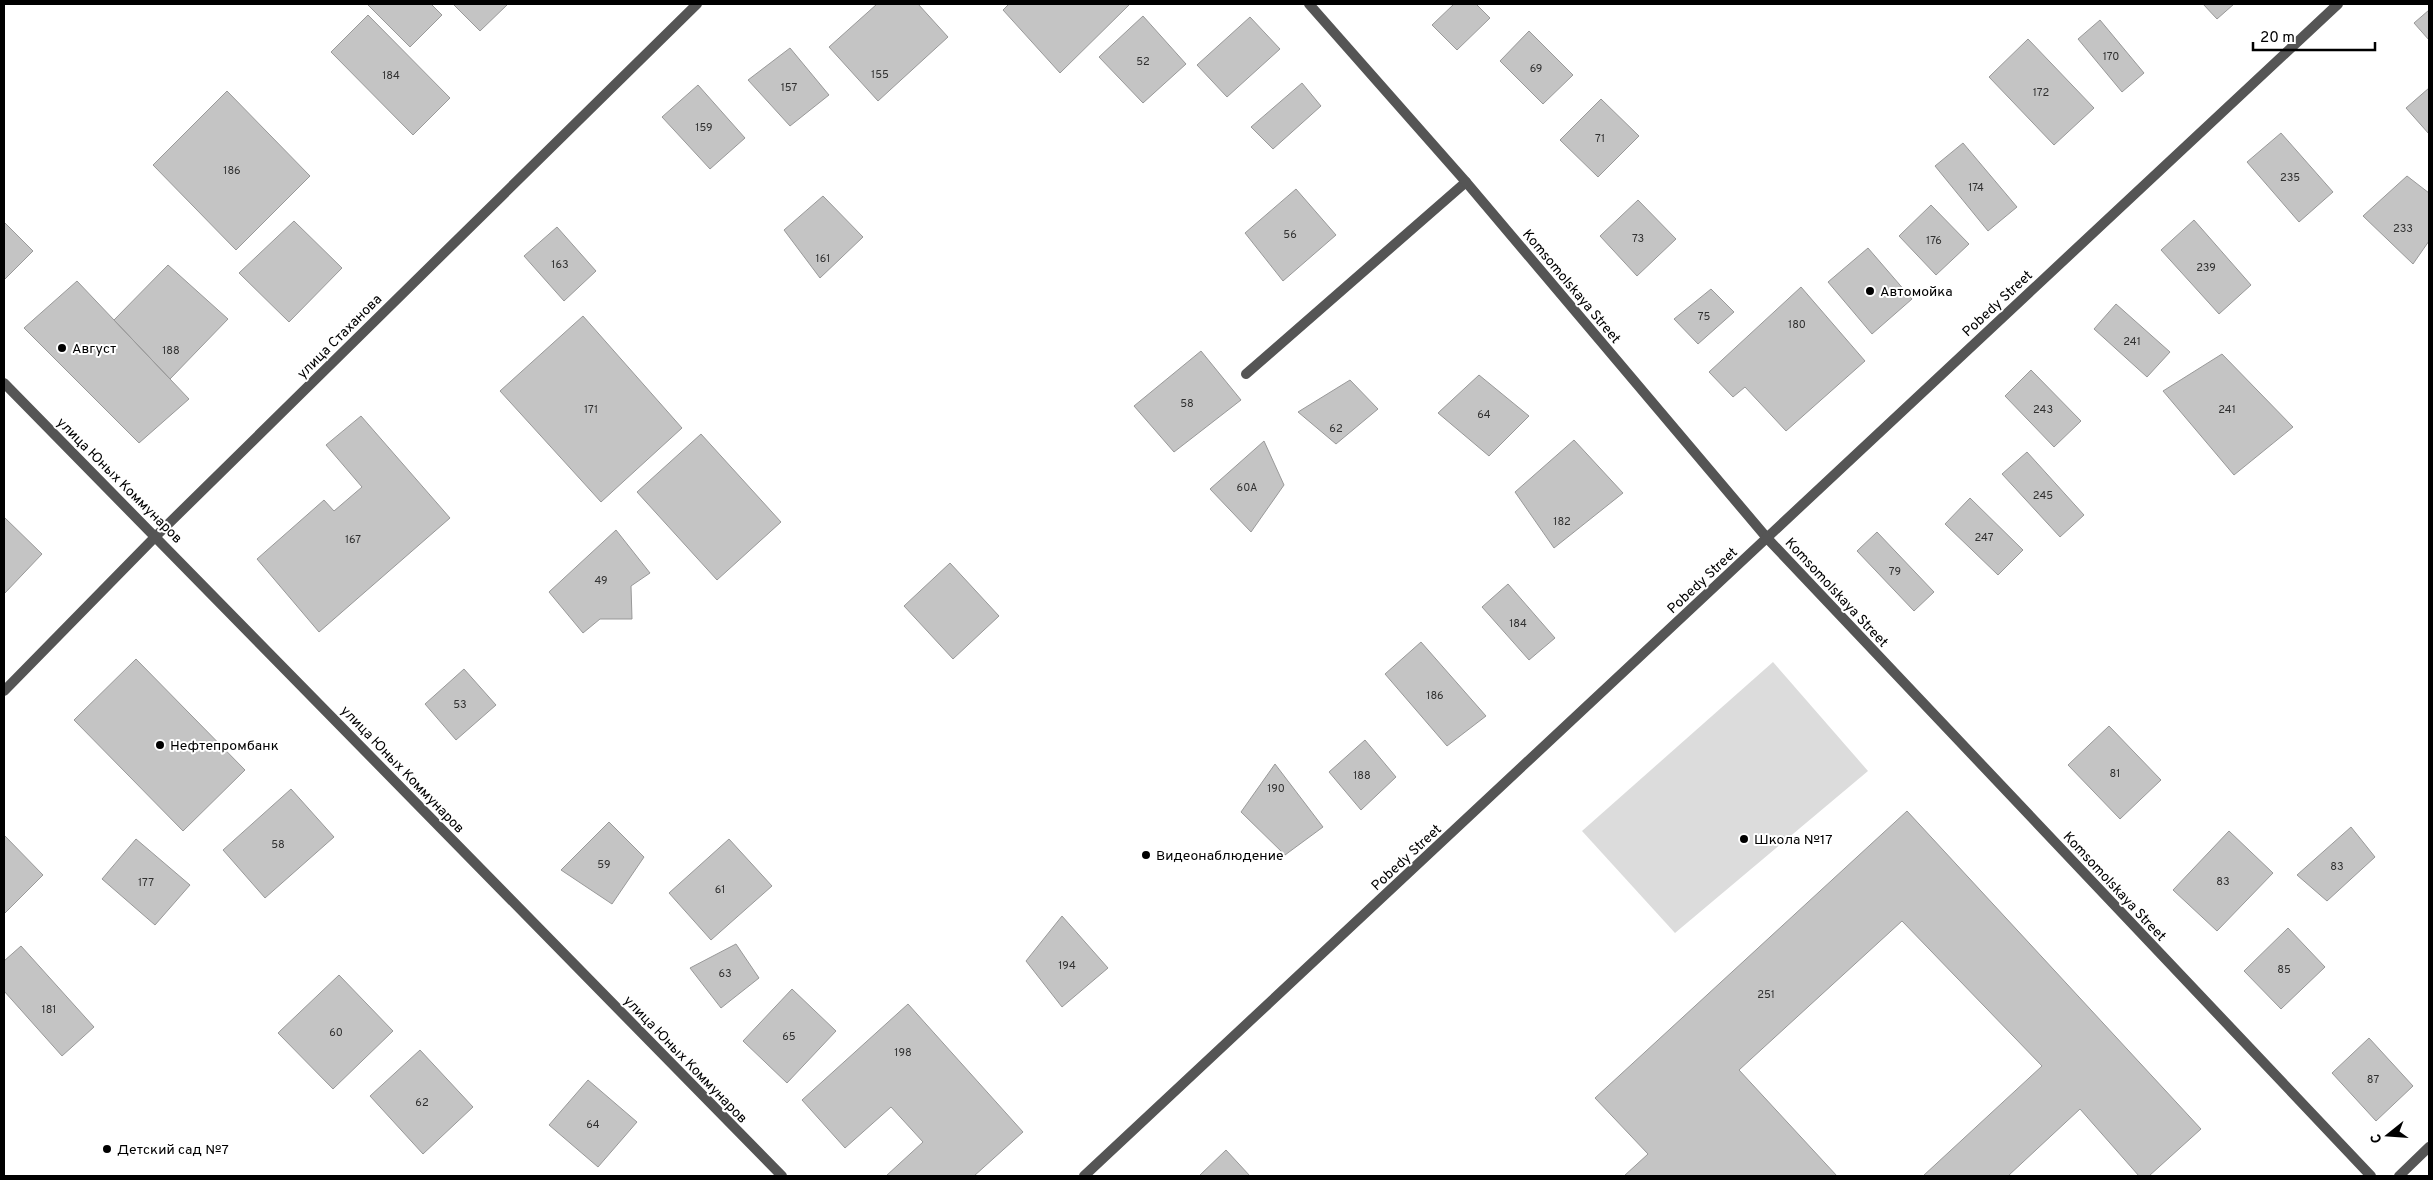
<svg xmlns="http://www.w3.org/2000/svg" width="2433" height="1180" font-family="Overpass,sans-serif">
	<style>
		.green { fill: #dcdcdc }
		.building { fill: #c4c4c4; stroke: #999 }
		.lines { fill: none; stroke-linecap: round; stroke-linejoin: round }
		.service { stroke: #555; stroke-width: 10 }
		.minor { stroke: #555; stroke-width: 10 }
		.tertiary { stroke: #555; stroke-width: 10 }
		.poi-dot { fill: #000; stroke: #fff; stroke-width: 2 }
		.labels { text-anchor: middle; stroke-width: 4; stroke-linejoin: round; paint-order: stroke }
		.number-label { font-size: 11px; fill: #313131 }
		.street-label { font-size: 14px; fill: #000; stroke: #fff }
		.poi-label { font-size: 14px; fill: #000; stroke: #fff; text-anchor: start }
	</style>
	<rect width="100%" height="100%" fill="#fff"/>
	<path class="green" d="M1773,662L1868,771L1675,933L1582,831Z"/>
	<path class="building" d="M367,4H431L442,15L410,47Z
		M453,4H508L480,31Z
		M877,4H918L948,37L878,101L829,47Z
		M1009,4H1130L1060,73L1003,10Z
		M1454,4H1476L1490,18L1457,50L1432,25Z
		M2203,4H2234L2217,19Z
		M2429,10V40L2414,23Z
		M368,15L450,98L413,135L331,52Z
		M1143,16L1186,64L1143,103L1099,57Z
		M1250,17L1280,49L1227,97L1197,65Z
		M2100,20L2144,73L2122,92L2078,39Z
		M1529,31L1573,75L1543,104L1500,61Z
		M2028,39L2094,108L2054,145L1989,77Z
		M790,48L829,95L790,126L748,80Z
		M1302,83L1321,106L1273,149L1251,127Z
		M698,85L745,138L710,169L662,117Z
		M2429,88V134L2406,108Z
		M227,91L310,176L236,250L153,165Z
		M1601,99L1639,136L1598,177L1560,140Z
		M2281,133L2333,192L2299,222L2247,162Z
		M1963,143L2017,207L1988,231L1935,166Z
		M2407,176L2429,193V241L2413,264L2363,216Z
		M1296,189L1336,235L1283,281L1245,233Z
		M823,196L863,237L820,278L784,230Z
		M1638,200L1676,239L1637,276L1600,236Z
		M1931,205L1969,244L1936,275L1899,236Z
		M2194,220L2251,285L2219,314L2161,250Z
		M294,221L342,268L289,322L239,273Z
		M4,222L33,251L4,280Z
		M557,227L596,271L564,301L524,256Z
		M1868,248L1912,299L1872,334L1828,282Z
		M168,265L228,319L170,379L114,320Z
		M77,281L189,399L139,443L24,328Z
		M1801,287L1865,361L1786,431L1745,387L1733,397L1709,372Z
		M1711,289L1734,312L1698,344L1674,319Z
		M2116,304L2170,352L2147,377L2094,329Z
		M583,316L682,428L601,502L500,391Z
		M1201,351L1241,400L1174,452L1134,406Z
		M2222,354L2293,427L2234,475L2163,391Z
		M2031,370L2081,421L2054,447L2005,396Z
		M1479,375L1529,416L1489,456L1438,413Z
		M1350,380L1378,409L1336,444L1298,412Z
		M361,416L450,518L319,632L257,559L324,500L334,511L362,487L326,445Z
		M701,434L781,522L717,580L637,492Z
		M1574,440L1623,493L1554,548L1515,492Z
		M1264,441L1284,485L1251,532L1210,489Z
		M2027,452L2084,515L2060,537L2002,474Z
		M1970,498L2023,550L1998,575L1945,524Z
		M4,517L42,554L4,594Z
		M616,530L650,573L631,586L632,619H600L583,633L549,592Z
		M1877,532L1934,592L1914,611L1857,551Z
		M950,563L999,616L953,659L904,606Z
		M1508,584L1555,638L1529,660L1482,607Z
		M1421,642L1486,716L1447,746L1385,674Z
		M136,659L245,770L183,831L74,720Z
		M464,669L496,705L456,740L425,704Z
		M2109,726L2161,780L2120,819L2068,765Z
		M1365,740L1396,777L1361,810L1329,772Z
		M1275,764L1323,827L1285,855L1241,812Z
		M291,789L334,837L265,898L223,850Z
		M1907,811L2201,1129L2149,1176H2139L2080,1109L2008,1176H1923L2042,1066L1902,921L1739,1070L1837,1176H1624L1648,1154L1595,1098Z
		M609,822L644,857L612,904L561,870Z
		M2351,827L2375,857L2327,901L2297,875Z
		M2229,831L2273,873L2217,931L2173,890Z
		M4,835L43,875L4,914Z
		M136,839L190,885L155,925L102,879Z
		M729,839L772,886L711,940L669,893Z
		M1062,916L1108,968L1062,1007L1026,961Z
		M2288,928L2325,967L2281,1009L2244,971Z
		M736,944L759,978L721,1008L690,968Z
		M21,946L94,1027L62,1056L4,991V961Z
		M339,975L393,1031L333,1089L278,1033Z
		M792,989L836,1031L787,1083L743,1041Z
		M908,1004L1023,1132L974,1176H886L923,1142L891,1107L845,1148L802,1100Z
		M2369,1038L2413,1086L2376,1121L2332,1073Z
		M420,1050L473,1107L423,1154L370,1096Z
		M588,1080L637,1122L598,1167L549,1125Z
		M1226,1150L1250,1176H1199Z"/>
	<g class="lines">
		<path class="service" d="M1246,374L1466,182"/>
		<path class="minor" d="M1309,4L1466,182L1767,538
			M156,536L697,4
			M2399,1176L2429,1147"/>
		<path class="tertiary" d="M4,383L782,1176
			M1767,538L2371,1176
			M4,691L156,536
			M1084,1176L2338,4"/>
	</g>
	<g class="poi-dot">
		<circle cx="1870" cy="291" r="5"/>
		<circle cx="62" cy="348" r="5"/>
		<circle cx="160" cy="745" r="5"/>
		<circle cx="1744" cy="839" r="5"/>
		<circle cx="1146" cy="855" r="5"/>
		<circle cx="107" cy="1149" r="5"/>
	</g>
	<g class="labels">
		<g class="number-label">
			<text x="2111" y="60">170</text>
			<text x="1143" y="65">52</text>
			<text x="1536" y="72">69</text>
			<text x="880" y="78">155</text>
			<text x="391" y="79">184</text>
			<text x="789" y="91">157</text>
			<text x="2041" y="96">172</text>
			<text x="704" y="131">159</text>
			<text x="1600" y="142">71</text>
			<text x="232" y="174">186</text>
			<text x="2290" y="181">235</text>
			<text x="1976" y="191">174</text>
			<text x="2403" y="232">233</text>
			<text x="1290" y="238">56</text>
			<text x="1638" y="242">73</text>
			<text x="1934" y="244">176</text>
			<text x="823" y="262">161</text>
			<text x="560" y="268">163</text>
			<text x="2206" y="271">239</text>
			<text x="1704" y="320">75</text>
			<text x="1797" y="328">180</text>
			<text x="2132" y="345">241</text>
			<text x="171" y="354">188</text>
			<text x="1187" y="407">58</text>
			<text x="591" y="413">171</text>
			<text x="2043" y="413">243</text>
			<text x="2227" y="413">241</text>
			<text x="1484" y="418">64</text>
			<text x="1336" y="432">62</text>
			<text x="1247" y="491">60А</text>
			<text x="2043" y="499">245</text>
			<text x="1562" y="525">182</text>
			<text x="1984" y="541">247</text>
			<text x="353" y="543">167</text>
			<text x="1895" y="575">79</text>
			<text x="601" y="584">49</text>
			<text x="1518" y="627">184</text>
			<text x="1435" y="699">186</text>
			<text x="460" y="708">53</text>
			<text x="2115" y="777">81</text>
			<text x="1362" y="779">188</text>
			<text x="1276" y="792">190</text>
			<text x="278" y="848">58</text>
			<text x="604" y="868">59</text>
			<text x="2337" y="870">83</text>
			<text x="2223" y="885">83</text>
			<text x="146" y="886">177</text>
			<text x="720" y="893">61</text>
			<text x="1067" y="969">194</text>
			<text x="2284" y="973">85</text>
			<text x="725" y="977">63</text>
			<text x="1766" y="998">251</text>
			<text x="49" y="1013">181</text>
			<text x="336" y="1036">60</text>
			<text x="789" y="1040">65</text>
			<text x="903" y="1056">198</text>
			<text x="2373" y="1083">87</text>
			<text x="422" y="1106">62</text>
			<text x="593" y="1128">64</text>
		</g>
		<g class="street-label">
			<text transform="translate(1572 286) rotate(50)" y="5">Komsomolskaya Street</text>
			<text transform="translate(1997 303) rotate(-43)" y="5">Pobedy Street</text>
			<text transform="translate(339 336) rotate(-45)" y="5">улица Стаханова</text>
			<text transform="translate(120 480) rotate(45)" y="5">улица Юных Коммунаров</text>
			<text transform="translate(1702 580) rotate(-43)" y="5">Pobedy Street</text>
			<text transform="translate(1837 592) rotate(47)" y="5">Komsomolskaya Street</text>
			<text transform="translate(403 769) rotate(46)" y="5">улица Юных Коммунаров</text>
			<text transform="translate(1406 857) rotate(-43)" y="5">Pobedy Street</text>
			<text transform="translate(2115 886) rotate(47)" y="5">Komsomolskaya Street</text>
			<text transform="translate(686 1059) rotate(46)" y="5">улица Юных Коммунаров</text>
		</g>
		<g class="poi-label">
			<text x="1880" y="296">Автомойка</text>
			<text x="72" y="353">Август</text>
			<text x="170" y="750">Нефтепромбанк</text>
			<text x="1754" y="844">Школа №17</text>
			<text x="1156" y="860">Видеонаблюдение</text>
			<text x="117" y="1154">Детский сад №7</text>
		</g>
	</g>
	<rect width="2433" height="1180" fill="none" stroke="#000000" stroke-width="10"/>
	<g transform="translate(2388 1135) rotate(253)" stroke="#ffffff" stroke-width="4" paint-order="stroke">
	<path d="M0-4L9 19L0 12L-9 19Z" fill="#000000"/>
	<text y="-8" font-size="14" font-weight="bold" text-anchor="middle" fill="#000000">С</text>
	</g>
	<path d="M2253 42v8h122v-8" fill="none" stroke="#000000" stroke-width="2.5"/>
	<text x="2260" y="42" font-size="15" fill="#000000" stroke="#ffffff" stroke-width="4" paint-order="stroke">20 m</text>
</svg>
